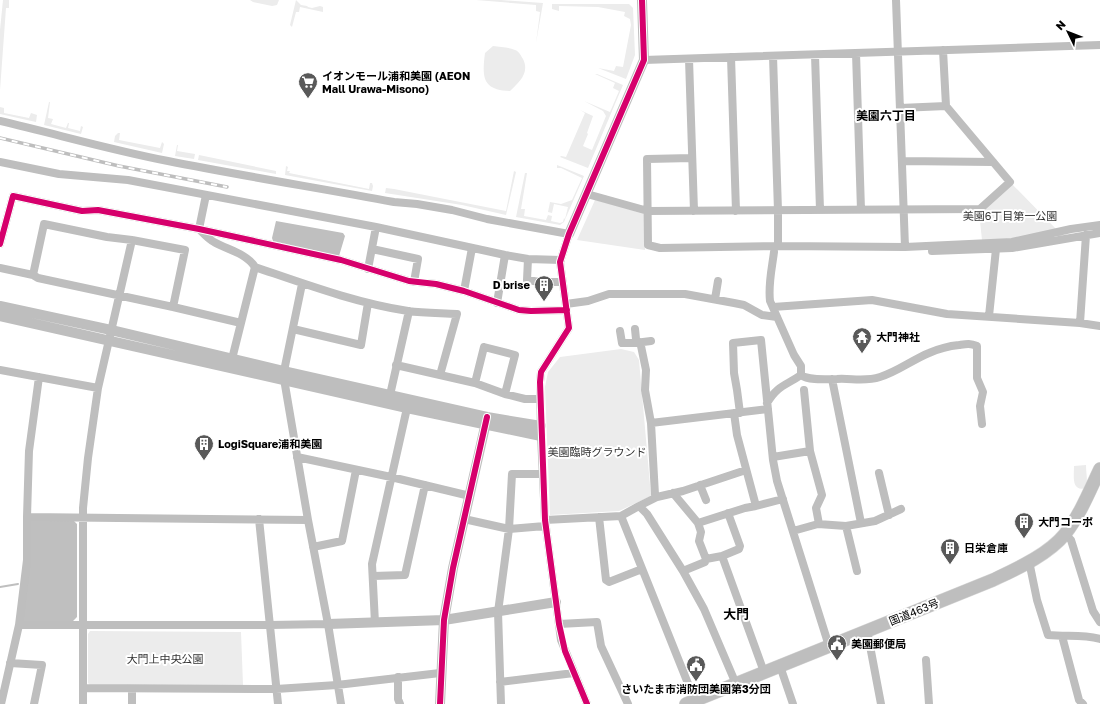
<svg xmlns="http://www.w3.org/2000/svg" width="1100" height="704" font-family="'Golos Text','Noto Sans JP',sans-serif">
	<style>
		.green { fill: #ececec }
		.water { fill: #bfbfbf }
		.lines { fill: none; stroke-linecap: round; stroke-linejoin: round }
		.stream { stroke: #bfbfbf; stroke-width: 2 }
		.trunk-casing { stroke: #dbdbdb; stroke-width: 14 }
		.minor { stroke: #bebebe; stroke-width: 8 }
		.tertiary { stroke: #bebebe; stroke-width: 10 }
		.trunk { stroke: #bebebe; stroke-width: 13 }
		.rail-casing { stroke: #bebebe; stroke-width: 3.5 }
		.rail { stroke: #fff; stroke-width: 2; stroke-dasharray: 6; stroke-linecap: butt }
		.cycleway-casing { stroke: #fff; stroke-width: 8 }
		.cycleway { stroke: #d6006c; stroke-width: 6 }
		.labels { text-anchor: middle; stroke-width: 4; stroke-linejoin: round; paint-order: stroke }
		.poi-label { font-size: 11px; font-weight: bold; fill: #000; stroke: #fff; text-anchor: start }
		.park-label { font-size: 11px; fill: #333; stroke: #fff }
		.street-label { font-size: 11px; fill: #000; stroke: #fff }
		.neighbourhood-label { font-size: 12px; font-weight: bold; fill: #000; stroke: #fff }
		.quarter-label { font-size: 13px; font-weight: bold; fill: #000; stroke: #fff }
	</style>
	<rect width="100%" height="100%" fill="#fff"/>
	<path class="green" d="M3,0H9V8H6L0,90V30Z
		M250,0H279L277,5L272,6L253,2Z
		M296,0L301,5L307,6L308,7L312,8L320,6L323,7V12L300,7L299,12H296L292,27L290,25Z
		M476,0H501L543,3L536,43L540,12L536,11V5Z
		M552,4H629L633,8L635,55L626,79L598,68L614,71L616,66L623,67L631,25L630,19L624,16L625,12L598,7L559,6V11L552,9Z
		M493,46C500,47 508,47 515,50C519,51 521,56 523,59C530,73 519,82 510,91C482,90 482,77 485,53Z
		M595,74H597L623,85L588,168L560,157L561,156L566,157L585,113L580,110L593,116L587,133L588,134L583,146L592,150L606,116L603,111L584,101L610,112L619,91L613,88L615,83Z
		M49,102H50L48,118L53,119L51,124L66,128L68,123H69L68,128L80,131L81,126L83,127L81,134L44,125Z
		M0,107L4,108V113L29,118L31,113L37,115L36,122L0,114Z
		M118,133H120L119,140L160,148L162,142L164,144L162,153L114,142L115,136Z
		M177,145H178L177,151L195,154L194,159L175,156Z
		M199,155L276,171V174L198,160Z
		M557,165L584,176L564,222L560,225L516,217L525,173H527L521,209H525L524,216L546,220L548,215L552,216L551,221L560,223L563,222L564,218L565,219L568,207L554,204L552,213L548,212L550,202L561,204L572,200L582,178L561,168H557Z
		M286,166L288,167L287,171H290L289,173L369,189L370,183H372L373,186L372,191L285,175Z
		M514,171L516,172L506,215L462,205L385,193L386,188L394,189L506,211Z
		M1012,184L1057,230L1011,239L982,240L979,212Z
		M595,200L646,213L645,250L577,240Z
		M621,349L634,352L639,360L651,496L619,511L550,515L545,387L548,372L560,357Z
		M1086,465C1086,473 1088,480 1086,488C1071,492 1074,476 1074,466Z
		M90,631L241,632L243,685H90L88,683V634Z"/>
	<path class="water" d="M276,221L343,233L345,236L339,256L273,241L272,238Z
		M31,519L74,521L77,524V617L72,622H24L21,620L29,522Z"/>
	<g class="lines">
		<path class="stream" d="M0,587L18,584"/>
		<defs>
			<path id="trunk" d="M686,704L993,580C1016,569 1048,555 1065,534C1080,515 1090,490 1100,469"/>
		</defs>
		<use href="#trunk" class="trunk-casing"/>
		<path class="minor" d="M896,0L905,247
			M856,53L861,210
			M815,55L820,210
			M773,56L778,211V246
			M731,57L736,211
			M689,59L694,211
			M644,60L1100,45
			M900,108L946,106
			M0,121C56,134 111,150 168,161C243,176 319,188 394,202L417,204L452,210L487,219L569,234L560,262L569,328L541,372L540,382L541,436L545,520L561,640L587,704
			M692,158L647,159L648,245L660,248L778,246L905,247L1012,242L1071,229L1100,225
			M902,161L993,162
			M0,162L59,174L128,180L376,227L505,255L528,259L561,260
			M587,194L648,211L980,209L1010,182L946,106L943,50
			M206,195L199,229C204,234 208,239 214,242C228,250 246,253 255,267C305,284 356,303 408,311C424,313 441,313 457,314L440,375
			M0,244L13,196L82,211L98,210L199,229L341,260L409,281L436,284L464,291L519,310L531,311L567,310
			M372,249L418,259L414,282
			M932,251L1012,248L1100,233
			M528,259L527,280L540,282H563
			M0,268L33,275L38,278L173,307
			M368,269L376,227
			M33,275L44,224L107,237L132,240L185,250L173,307L241,323
			M302,284L284,371V379L308,520L328,624L341,704
			M464,291L472,248
			M715,299L718,281
			M497,303L505,255
			M566,304L588,301L609,294H685L734,303L744,305L762,315L777,317
			M773,307L872,300L947,314L1080,323L1100,326
			M989,316L996,249
			M1080,323L1086,235
			M293,329L361,345L368,303
			M635,329L636,339L641,346L646,370L645,390L651,423L655,495L657,497L683,491L746,470
			M620,331L622,343H635L651,341
			M232,359L255,267
			M396,365L475,383L505,394L525,399H540
			M0,370L98,388
			M801,375C809,381 827,379 837,379C851,378 865,382 880,377C897,372 912,360 929,353C938,349 949,346 959,345C966,344 970,343 977,346V378L983,392L980,406L982,424
			M832,379L861,523
			M475,383L484,347L515,355L505,394
			M804,390L810,451L822,495L816,508L819,524
			M390,395L409,311
			M767,403C778,385 785,386 801,375V366L794,355L770,301C768,284 772,268 774,252
			M734,413L737,435L756,506
			M740,413L737,390L734,373L733,343L761,340L773,460L777,481L829,646
			M651,423L768,409
			M297,457L391,477L470,496
			M773,457L810,451
			M879,473L889,515
			M700,485L706,500
			M673,493L698,523L701,532L699,541L706,559L705,562L683,571
			M639,506L657,497
			M621,516L695,701
			M27,517L308,520
			M599,517L606,580L609,582L642,569
			M259,519L278,704
			M464,519L509,529L545,526
			M545,520L621,516L639,506L647,514L683,571L704,609L736,684
			M698,523L745,508L756,506L783,499
			M846,526L857,571
			M793,531L818,524L846,526L875,521L901,509
			M1065,534L1071,540L1093,611L1100,622
			M313,547L342,541L356,470
			M722,556L764,672
			M706,559L722,556L739,549L740,546L728,513
			M1029,561L1037,600L1048,635C1067,637 1082,634 1100,639
			M373,576L405,575L425,485
			M375,623L372,564L407,408
			M559,624L597,622L601,646L628,704
			M19,625H270L328,624
			M867,630L881,704
			M1062,636L1079,700L1083,704
			M926,660L929,704
			M10,663L42,665L34,704
			M780,666L793,704
			M398,677V699L400,704
			M500,682L574,673
			M83,688L276,689L337,685L440,673
			M1,704L19,625L27,560V517L29,451L39,377
			M83,704V508L88,458L98,388L132,240
			M132,704V689
			M501,704L498,612L509,529L512,474H543"/>
		<path class="tertiary" d="M569,234L644,60L642,0
			M0,306L111,330L284,371L487,417L541,426
			M0,316L407,408L541,436
			M328,624L444,620L556,602
			M440,704L444,620L453,568L487,418"/>
		<use href="#trunk" class="trunk"/>
		<defs>
			<path id="rail" d="M0,138L119,166L227,187"/>
		</defs>
		<use href="#rail" class="rail-casing"/>
		<use href="#rail" class="rail"/>
		<defs>
			<path id="cycleway" d="M0,244L13,196L82,211L98,210L199,229L341,260L409,281L436,284L464,291L519,310L531,311L567,310
				M440,704L444,620L453,568L487,417
				M587,704L565,651L559,624L545,520L540,382L541,372L569,328L560,262L569,234L644,60L642,0"/>
		</defs>
		<use href="#cycleway" class="cycleway-casing"/>
		<use href="#cycleway" class="cycleway"/>
	</g>
	<defs>
		<symbol id="supermarket-pin" viewBox="-11 -11 22 30"><path d="M0 17L-7.5 6A9.5 9.5 0 1 1 7.5 6Z" fill="#595959" stroke="#fff"/><path d="M-6-5.5h2.5l.6 2H6L4.5 2H-2.5L-4.4-4H-6ZM-1.5 3.2a1.3 1.3 0 1 0 .1 0ZM3 3.2a1.3 1.3 0 1 0 .1 0Z" fill="#fff"/></symbol>
		<symbol id="building-pin" viewBox="-11 -11 22 30"><path d="M0 17L-7.5 6A9.5 9.5 0 1 1 7.5 6Z" fill="#595959" stroke="#fff"/><path d="M-4-6H4V6H1V3H-1V6H-4ZM-2.5-4.3h1.7v1.8h-1.7ZM.8-4.3h1.7v1.8H.8ZM-2.5-1h1.7V.8h-1.7ZM.8-1h1.7V.8H.8Z" fill="#fff"/></symbol>
		<symbol id="temple-pin" viewBox="-11 -11 22 30"><path d="M0 17L-7.5 6A9.5 9.5 0 1 1 7.5 6Z" fill="#595959" stroke="#fff"/><path d="M0-6L5-2H3V0L6.5 2.5H4V6H1.5V3h-3V6H-4V2.5H-6.5L-3 0V-2H-5Z" fill="#fff"/></symbol>
		<symbol id="civic-pin" viewBox="-11 -11 22 30"><path d="M0 17L-7.5 6A9.5 9.5 0 1 1 7.5 6Z" fill="#595959" stroke="#fff"/><path d="M-.6-6.5H3V-4.5H.6V-3L4-1V1h2V6H-6V1h2V-1L-.6-3ZM-1.2 2.5V6h2.4V2.5Z" fill="#fff"/></symbol>
	</defs>
	<g fill-rule="evenodd">
		<use href="#supermarket-pin" x="297" y="71" width="22" height="30"/>
		<use href="#building-pin" x="533" y="274" width="22" height="30"/>
		<use href="#temple-pin" x="851" y="326" width="22" height="30"/>
		<use href="#building-pin" x="193" y="433" width="22" height="30"/>
		<use href="#building-pin" x="1013" y="511" width="22" height="30"/>
		<use href="#building-pin" x="939" y="537" width="22" height="30"/>
		<use href="#civic-pin" x="826" y="633" width="22" height="30"/>
		<use href="#civic-pin" x="685" y="654" width="22" height="30"/>
	</g>
	<g class="labels">
		<g class="poi-label">
			<text x="322" y="80">イオンモール浦和美園 (AEON<tspan x="322" dy="13">Mall Urawa-Misono)</tspan></text>
			<text x="530" y="289" text-anchor="end">D brise</text>
			<text x="876" y="341">大門神社</text>
			<text x="218" y="448">LogiSquare浦和美園</text>
			<text x="1038" y="526">大門コーポ</text>
			<text x="964" y="552">日栄倉庫</text>
			<text x="851" y="648">美園郵便局</text>
			<text x="696" y="693" text-anchor="middle">さいたま市消防団美園第3分団</text>
		</g>
		<g class="park-label">
			<text x="1010" y="220">美園6丁目第一公園</text>
			<text x="597" y="456">美園臨時グラウンド</text>
			<text x="165" y="663">大門上中央公園</text>
		</g>
		<g class="street-label">
			<text transform="translate(914 612) rotate(-22)" y="4">国道463号</text>
		</g>
		<g class="neighbourhood-label">
			<text x="886" y="120">美園六丁目</text>
		</g>
		<g class="quarter-label">
			<text x="736" y="619">大門</text>
		</g>
	</g>
	<g transform="translate(1068 32) rotate(313)" stroke="#ffffff" stroke-width="3" paint-order="stroke">
	<path d="M0-3L7 15L0 10L-7 15Z" fill="#000000"/>
	<text y="-6" font-size="11" font-weight="bold" text-anchor="middle" fill="#000000">N</text>
	</g>
</svg>
